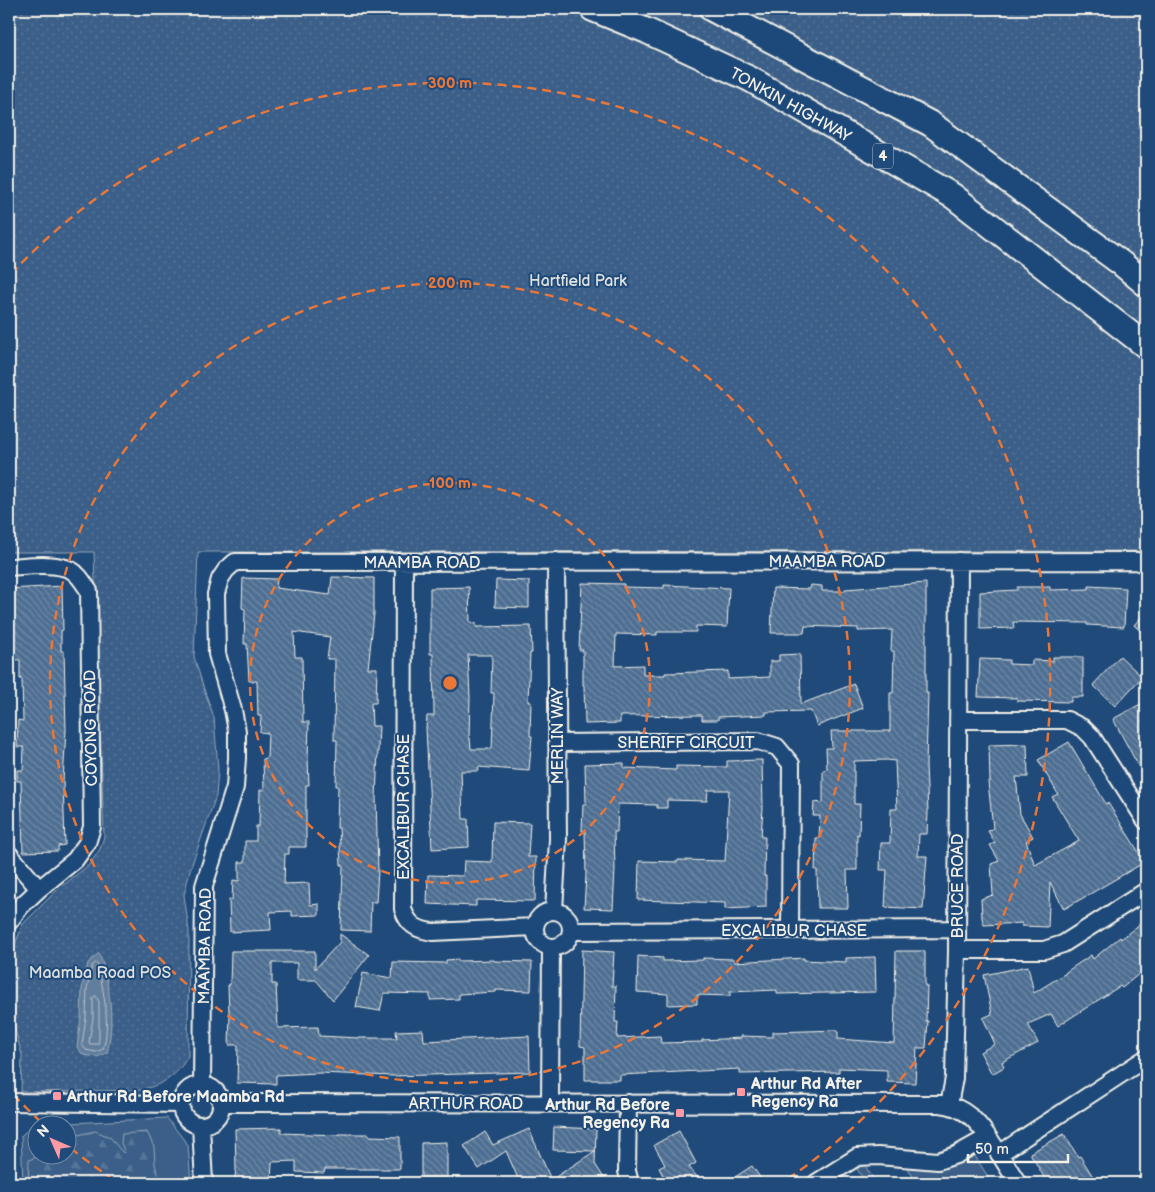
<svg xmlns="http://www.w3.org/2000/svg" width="1155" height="1192" font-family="'Balsamiq Sans',sans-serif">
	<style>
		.grass { fill: #3a5f88; stroke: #97a8b8 }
		.forest { fill: url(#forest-firs); stroke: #97a8b8 }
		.park { fill: url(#park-dots); stroke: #97a8b8 }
		.water { fill: #627e9d; stroke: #9cacbb }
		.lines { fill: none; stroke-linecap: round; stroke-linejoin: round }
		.shore { stroke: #bac3ca; stroke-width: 1 }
		.building { fill: url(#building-back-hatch); stroke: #f4f1e8; fill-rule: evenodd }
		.minor-casing { stroke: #f4f1e8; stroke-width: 20 }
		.highway-casing { stroke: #f4f1e8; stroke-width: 28 }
		.minor { stroke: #1f4a7a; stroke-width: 16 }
		.highway { stroke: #1f4a7a; stroke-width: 24 }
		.ring { fill: none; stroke: #ea7738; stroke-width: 2.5; stroke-dasharray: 9 6 }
		.poi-dot { fill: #ff9aa2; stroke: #1f4a7a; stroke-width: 2 }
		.labels { text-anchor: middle; stroke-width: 4; stroke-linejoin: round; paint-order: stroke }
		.shield { fill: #1f4a7a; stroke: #b4bfc7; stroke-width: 1 }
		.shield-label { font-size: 15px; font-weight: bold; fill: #f4f1e8 }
		.street-label { font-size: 16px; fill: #f4f1e8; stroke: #1f4a7a }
		.park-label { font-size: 16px; fill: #e1e2de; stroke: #1f4a7a }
		.poi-label { font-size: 16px; font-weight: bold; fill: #f4f1e8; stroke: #1f4a7a; text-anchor: start }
		.centre { fill: #ea7738; stroke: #1f4a7a; stroke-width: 2.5 }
		.ring-label { font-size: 15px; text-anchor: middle; font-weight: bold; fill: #ea7738; stroke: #1f4a7a; stroke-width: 4; stroke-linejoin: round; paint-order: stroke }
	</style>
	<defs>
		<pattern id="forest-firs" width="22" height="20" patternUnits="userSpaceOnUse" patternTransform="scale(1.25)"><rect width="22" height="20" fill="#3a5f88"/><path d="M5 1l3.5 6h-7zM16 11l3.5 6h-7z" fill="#577699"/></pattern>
		<pattern id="park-dots" width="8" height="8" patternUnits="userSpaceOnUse" patternTransform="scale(1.25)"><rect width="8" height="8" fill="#3a5f88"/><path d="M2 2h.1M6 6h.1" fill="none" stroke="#577699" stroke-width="1.8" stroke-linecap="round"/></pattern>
		<pattern id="building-back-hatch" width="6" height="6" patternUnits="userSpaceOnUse" patternTransform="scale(1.25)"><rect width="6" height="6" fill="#4d6e92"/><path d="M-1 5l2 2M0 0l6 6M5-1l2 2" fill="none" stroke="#708aa6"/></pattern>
	</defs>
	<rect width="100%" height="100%" fill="#1f4a7a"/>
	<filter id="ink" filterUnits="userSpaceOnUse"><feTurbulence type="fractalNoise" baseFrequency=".02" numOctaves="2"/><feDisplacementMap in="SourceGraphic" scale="10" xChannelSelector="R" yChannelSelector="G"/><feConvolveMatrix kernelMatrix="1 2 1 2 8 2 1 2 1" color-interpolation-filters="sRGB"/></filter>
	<g filter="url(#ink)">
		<path class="grass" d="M167,1118L188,1145L191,1183H23L21,1136L31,1126L37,1125L38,1154H68V1124H51Z
			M973,1153L992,1183H917L907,1167L938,1168Z
			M864,1164L876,1183H866L857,1169Z"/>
		<path class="forest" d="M95,1131L110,1137L122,1152L125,1153L121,1143L122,1134L147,1132L154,1147L155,1164L158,1178L141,1183H28L29,1160L40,1155L50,1161L61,1155L71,1154L74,1136Z"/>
		<path class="park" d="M9,9H1146V551L198,552L194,657L205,692L214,717L218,770L216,796L190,870L184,895L189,931L188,1056C176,1077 165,1083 142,1090L21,1092L22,1055L15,1030L12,993V952L23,924L56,891L90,864L100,849L104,837L94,552H9Z"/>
		<path class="water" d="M99,953C110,981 115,1025 107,1053L97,1057L83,1055L77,1047L81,1017L82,988L88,963Z"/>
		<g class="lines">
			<path class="shore" d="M96,963L98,965C103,990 111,1025 103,1049L96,1052L86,1050L82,1045L86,1017L87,988L92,966Z
				M96,996L99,1002V1040L98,1044H90L89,1042L93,1018V998Z"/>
		</g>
		<path class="building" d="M332,577L374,578V614L368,668H377L376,703H371L372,726H379L376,798L378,871L376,902H371L370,931L341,930L343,865H341L339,828H337L338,786H336L337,740H334L335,659H327L330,637L294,632L295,657H302L303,722H309L308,758L309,785H306V847H289V854H285L284,884L309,883L310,905L319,904V915L292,916V911L270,912L271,930L230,932L229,900H232L233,880L239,881V862H245V841H256V826H259L260,790H264L263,759L267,758L268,733L260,732L261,716H258L257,681H249L247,644H244L245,609L242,608L243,578L277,579L276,588L330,595Z
			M496,580L529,581V608L495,607Z
			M582,583L624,584V587L664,588V585L729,588L727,627L696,626V632H657V635L616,634L615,666L643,665V675H665V673L728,671V679L770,677V661H779V655L800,654L801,704L854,684L863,708L817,726L811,711L766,712V715L718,717V720H702V715L620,716V723L585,724L584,685H583V650H579Z
			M926,583V693H928L926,765L928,812L927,834H919L918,856H927L923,909L885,907L887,870H880L881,843H890L891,809H897L895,761L887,760L854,761V804H860L859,835L857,834V870H847L848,908H818L817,870H815L816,838H819L820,816H813L814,802L823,803V770L827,769L826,748H832L831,731H890V693H893L894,651H891L892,630L858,631V628L805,626L804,633H771L773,588L810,589L811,585L822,586V591H845V589Z
			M62,586L63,630L61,631V651H64L66,730L63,781L65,845L58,846V851L23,852L21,781H17V770H23L24,747H17L18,720L23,721L22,679H20V660L9,659V589Z
			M1089,586L1126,588L1124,627L1087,625V623L1013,622L1014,628L980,629V592L1017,590V587H1050V590L1089,589Z
			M469,587L470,622L476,623V627L531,626L532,653H530L528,702H531L530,736H532L529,771L478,767L479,771H461L463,819H468L469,847L432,849L426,728L427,716H434L433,654H430V588ZM468,655H492L491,693H494L492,749H471L470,738H469L470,697Z
			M1146,612V637L1134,625Z
			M1120,656L1142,677L1115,706L1093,685Z
			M1053,657H1083V697H1071V702L1017,701V698L978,697L980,659L1009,660V664L1032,665V660L1053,661Z
			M1146,701V780L1113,719Z
			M1069,742L1106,804L1108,803L1145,862L1064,909L1050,882L1048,927L1022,926V923L984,925L982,918L981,899L993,895L991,864L999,861L990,845L995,843L988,831L993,828L988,782H990L989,745L1027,744L1028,777H1016L1020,814L1033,837L1026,841L1035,865L1079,841L1052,797L1058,794L1038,760Z
			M762,760L763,808L761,837H765L764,876H766V907L725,909V903L638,900L639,861L678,862V860L725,861L729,790H708L707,801L667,800V808H657V805L618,804L617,832H614L615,869L613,909L584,908L586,875L585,831H582L583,804H586L585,764L624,763V768L676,770V766L727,767V761Z
			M493,822L530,823L528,857H536L535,901L476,900V906L427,904L428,875L463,876L464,861L492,862Z
			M1146,919V968L1122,988L1120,986L1058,1026L1051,1014L1028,1024L1038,1043L1002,1062L1004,1067L992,1074L980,1052L995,1044L983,1018L992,1014L984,975L1028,966L1034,993L1066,973V972L1091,955L1093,959L1120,937L1121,939Z
			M340,934L369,955L333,1000L316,980H297V963H272V984H276L278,1028L318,1027L319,1036L360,1038H397L396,1031L423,1030L424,1041L529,1036L530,1072L393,1076L319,1073L276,1075V1084L237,1083L238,1045H229L230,1014H229L228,985H230L231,951H315V969L340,942Z
			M582,950L614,952L612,986H616L615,1022H618L617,1038L660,1036L661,1043L702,1042V1040L741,1038V1036L773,1037V1032L838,1030V1039L894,1043L896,951H925V986H927L926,1021H928L926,1048H917L915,1083L887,1082V1070L839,1068V1072L740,1074V1069L620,1075V1080H585V1047L580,1046Z
			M638,956L663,958V961L703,960V958L734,959V962L804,958V960L846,962V958L875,957L876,992L777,994V990L730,992V996L697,995V1004L668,1005V994L637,992Z
			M458,959V961L494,960V961L532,962L531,991L496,990V992L459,994V999L430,1000V994L384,993L380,1011L356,1007L363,973L392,978L393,962L446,963V960Z
			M554,1127L596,1129L595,1164L604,1178L596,1183H520L506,1151L479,1169L464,1146L485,1132L493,1145L529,1129L551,1180L595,1151L553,1150Z
			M281,1128V1133L339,1135V1134H369V1136L400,1137V1169H325L324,1173L296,1172V1161L272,1162L271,1183H234L236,1169L235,1129Z
			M679,1131L696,1163L689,1167L702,1183H667L659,1168L665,1165L654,1145Z
			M1064,1134L1078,1157L1080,1156L1097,1183H1049L1044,1177L1030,1153Z
			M447,1142V1177H421V1143Z
			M752,1166L764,1183H726Z"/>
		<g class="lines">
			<defs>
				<path id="minor" d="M404,562L403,909C408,925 417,930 433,932L534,927
					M9,567C26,566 56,562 71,570C79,574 84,584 89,591L92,827L87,843L75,860L39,889L21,906L9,922
					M958,720H1067L1083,728L1092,737L1146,821
					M557,743L758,741L777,747L791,764L790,929
					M9,854L39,889
					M554,911L558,839L556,561
					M535 929a18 18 0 1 1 36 0a18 18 0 1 1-36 0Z
					M571,931L957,929
					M957,950H1044L1063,944L1146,891
					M181 1105a20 20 0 1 1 40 0a20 20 0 1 1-40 0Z
					M202,1085L204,886L235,787L237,758V731L233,710L217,654L216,594L220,579L226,570L235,562L1137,561L1146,565
					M9,1102L181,1104
					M222,1103L940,1104C951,1105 962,1109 971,1117C988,1132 1005,1164 1018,1183
					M550,1103L551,947
					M628,1103L627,1171L630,1183
					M949,1105L954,1078L957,950L959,561
					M201,1126L204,1183
					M999,1154L1146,1058
					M816,1183L857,1157L878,1156L938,1161L956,1155L988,1137"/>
				<path id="highway" d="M593,9L647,31L750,79L953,196L1146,346
					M712,9L931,124L1121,263L1146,284"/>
			</defs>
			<use href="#minor" class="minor-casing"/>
			<use href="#highway" class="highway-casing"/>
			<use href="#minor" class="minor"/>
			<use href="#highway" class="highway"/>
		</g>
	</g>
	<g class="ring">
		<circle cx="450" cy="683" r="200"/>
		<circle cx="450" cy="683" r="400"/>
		<path d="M114 1180A600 600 0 0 1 68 1146M41 1122A600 600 0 0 1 11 1092M11 274A600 600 0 1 1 786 1180"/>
	</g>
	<g class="poi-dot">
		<rect x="736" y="1087" width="10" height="10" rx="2.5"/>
		<rect x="52" y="1091" width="10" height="10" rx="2.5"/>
		<rect x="675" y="1108" width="10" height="10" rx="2.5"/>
	</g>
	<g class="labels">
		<rect class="shield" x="873" y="143.5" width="20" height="25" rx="4"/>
		<g class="shield-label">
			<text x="883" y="161">4</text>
		</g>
		<g class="street-label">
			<text transform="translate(791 104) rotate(29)" y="6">TONKIN HIGHWAY</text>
			<text x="827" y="567">MAAMBA ROAD</text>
			<text x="422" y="568">MAAMBA ROAD</text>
			<text transform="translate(90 728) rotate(-91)" y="6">COYONG ROAD</text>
			<text transform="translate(557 736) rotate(-90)" y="6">MERLIN WAY</text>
			<text x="686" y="748">SHERIFF CIRCUIT</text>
			<text transform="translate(403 807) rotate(-90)" y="6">EXCALIBUR CHASE</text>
			<text transform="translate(957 886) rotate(-90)" y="6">BRUCE ROAD</text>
			<text x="794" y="936">EXCALIBUR CHASE</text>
			<text transform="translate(204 946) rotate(-89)" y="6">MAAMBA ROAD</text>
			<text x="466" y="1109">ARTHUR ROAD</text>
		</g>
		<g class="park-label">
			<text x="578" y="286">Hartfield Park</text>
			<text x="100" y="978">Maamba Road POS</text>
		</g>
		<g class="poi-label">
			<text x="751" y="1089">Arthur Rd After<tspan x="751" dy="18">Regency Ra</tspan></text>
			<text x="67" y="1102">Arthur Rd Before Maamba Rd</text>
			<text x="670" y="1110" text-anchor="end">Arthur Rd Before<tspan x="670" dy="18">Regency Ra</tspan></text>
		</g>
	</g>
	<circle cx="450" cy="683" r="8" class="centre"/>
	<g class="ring-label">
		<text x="450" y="88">300 m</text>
		<text x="450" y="288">200 m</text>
		<text x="450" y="488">100 m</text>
	</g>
	<rect width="1155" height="1192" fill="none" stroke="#1f4a7a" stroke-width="30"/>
	<rect x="15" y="15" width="1125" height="1162" fill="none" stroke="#f4f1e8" stroke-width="2" filter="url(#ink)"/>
	<g transform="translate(52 1140) rotate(315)"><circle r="24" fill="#1f4a7a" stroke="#748da6"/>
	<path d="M0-4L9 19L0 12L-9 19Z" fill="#ff9aa2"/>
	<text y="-8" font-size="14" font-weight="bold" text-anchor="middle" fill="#f4f1e8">N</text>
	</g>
	<path d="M968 1154v8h100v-8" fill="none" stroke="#f4f1e8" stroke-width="2.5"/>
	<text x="975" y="1154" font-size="15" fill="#f4f1e8" stroke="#1f4a7a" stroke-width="4" paint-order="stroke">50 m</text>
</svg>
